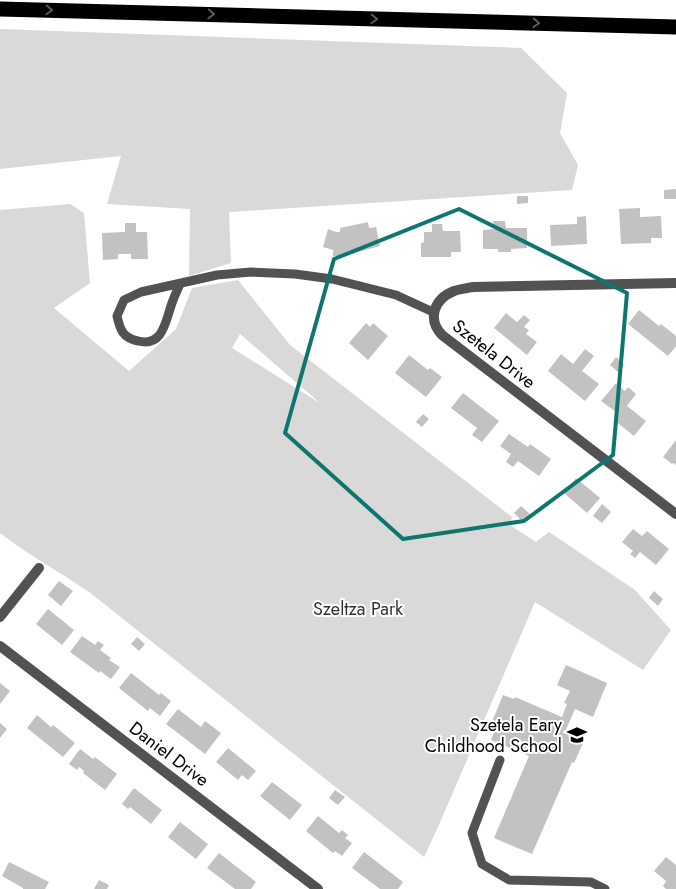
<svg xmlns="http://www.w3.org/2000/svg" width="676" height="889" font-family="Jost,sans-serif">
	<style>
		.green { fill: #d9d9d9; fill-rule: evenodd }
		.building { fill: #c2c2c2 }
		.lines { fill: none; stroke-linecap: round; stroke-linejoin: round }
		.lane { stroke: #525252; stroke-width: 9 }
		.street { stroke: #525252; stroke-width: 10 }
		.highway { stroke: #000; stroke-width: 15 }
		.oneway { stroke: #595959 }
		.marked { fill: none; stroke: #0f766e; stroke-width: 4; stroke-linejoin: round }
		.labels { text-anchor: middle; stroke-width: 4; stroke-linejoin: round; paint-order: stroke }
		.street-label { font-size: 18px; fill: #000; stroke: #fff }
		.park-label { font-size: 18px; fill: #303030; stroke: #fff }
		.poi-label { font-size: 18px; fill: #000; stroke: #fff; text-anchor: end }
	</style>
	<rect width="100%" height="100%" fill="#fff"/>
	<path class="green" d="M0,29L521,48L567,93L560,133L578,165L572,190L229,212L231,263L189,276L190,209L107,204L121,156L0,169Z
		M70,204L84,213L90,283L54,308L129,371L176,329L192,288L238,280L290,345L512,517L510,525L536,542L549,532L635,590L671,630L643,670L535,602L438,827L424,857L89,592C60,572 28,555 0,533V210ZM240,334L320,403L232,348Z"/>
	<path class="building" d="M676,189V199H664V190Z
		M517,196H528V203L517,204Z
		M640,208V217L661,216L662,238H651V243L621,244L619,209Z
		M586,216L587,244L551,246L550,225L577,224V217Z
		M493,221H505L506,228H527V248L511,249V252H498V249H483V230L494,229Z
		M368,222L369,228L376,227L380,246L344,256H333V250L323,247L328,229L336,232H340V228Z
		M125,223H136V232H147L148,259H131V254H118V259L103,260L102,233L125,232Z
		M432,224H442L443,231H460L461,252H451V257H421V243L424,242V232H432Z
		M639,310L659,326L661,324L676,336V346L668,356L628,324Z
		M506,313L517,322L524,315L530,320L524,327L529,330L526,334L537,342L527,355L494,328Z
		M366,323L370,327L373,323L388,336L368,360L349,343Z
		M585,349L594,356L582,371L599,384L585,401L548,371L561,354L573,364Z
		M409,355L428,370L430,368L442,377L426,397L395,373Z
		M616,357L624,364L618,372L610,365Z
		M616,383L625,391L628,387L636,394L627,406L646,421L634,436L614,420L619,414L601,401Z
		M463,393L499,421L482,442L472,435L477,428L451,408Z
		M423,414L429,419L422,427L416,422Z
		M509,434L528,447L530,444L551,459L539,476L518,461L513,467L506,462L511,454L500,446Z
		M676,440V465L673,463L672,464L663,457Z
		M576,478L600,498L587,513L564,493Z
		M602,504L611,512L602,523L593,516Z
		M521,506L530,514L523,522L514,513Z
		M633,529L642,536L647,531L669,549L656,565L640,552L635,558L630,554L633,551L622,542Z
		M59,581L73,591L61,606L48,595Z
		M654,591L663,599L658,606L649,598Z
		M48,609L74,630L62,645L36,624Z
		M82,636L95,645L98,641L104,645L100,650L111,658L109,660L120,667L111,679L100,671L99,673L70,652Z
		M137,637L145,644L139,651L131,644Z
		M566,665L607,683L593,717L575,709L565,732L584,741L574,763L572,762L532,854L494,838L529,756L491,740L496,727L491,724L503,695L514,699L515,697L562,717L567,704L564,703L570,691L557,685Z
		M131,673L159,695L161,693L171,701L160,716L150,708L148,711L119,688Z
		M0,683L10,691L0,704Z
		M178,709L201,727L205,721L221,733L205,754L166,724Z
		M37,715L51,727L53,725L75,743L63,757L27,728Z
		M0,723L7,729L0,738Z
		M228,748L256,771L248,780L242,775L238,780L216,762Z
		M80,749L93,759L95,757L117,774L105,790L83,773L84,771L79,767L77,770L69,764Z
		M272,782L302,805L290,820L260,796Z
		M134,788L162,810L151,824L130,807L128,809L122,804Z
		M335,790L345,797L338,805L329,798Z
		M318,816L339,833L342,830L348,835L345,838L352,843L342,856L335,851L333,853L306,831Z
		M180,822L208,844L196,859L168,837Z
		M364,852L403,882L398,889H380L352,868Z
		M219,853L256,882L251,889H235L207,868Z
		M666,857L676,865V889H666L663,886L666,881L654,871Z
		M9,862L49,882L45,889H23V888L2,876Z
		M99,880L109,885L107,889H94Z"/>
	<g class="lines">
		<path class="lane" d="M180,284C177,291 173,299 171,306C165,324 162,347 138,341C123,338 120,330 117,316L124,300L141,292L217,275L251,272L295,274L332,279L396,295L433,312
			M500,760L472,833L482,864L509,880L591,882L605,889"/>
		<path class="street" d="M676,283L473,287C467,288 460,289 454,291C434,299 427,319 442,335L676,514
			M0,617L39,568
			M0,646L318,889"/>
		<path class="highway" d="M0,9L676,27"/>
	</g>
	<defs><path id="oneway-chevron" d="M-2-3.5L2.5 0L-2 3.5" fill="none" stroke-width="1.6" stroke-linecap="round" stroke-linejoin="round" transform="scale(1.25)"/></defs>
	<g class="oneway">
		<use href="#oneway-chevron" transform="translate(49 10) rotate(2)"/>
		<use href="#oneway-chevron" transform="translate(211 14) rotate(2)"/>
		<use href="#oneway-chevron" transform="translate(374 19) rotate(2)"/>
		<use href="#oneway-chevron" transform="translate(536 23) rotate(2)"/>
	</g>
	<path class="marked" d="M459,209L627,293L613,455L524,521L403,539L285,433L334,259Z"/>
	<defs>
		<symbol id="school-bare" viewBox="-9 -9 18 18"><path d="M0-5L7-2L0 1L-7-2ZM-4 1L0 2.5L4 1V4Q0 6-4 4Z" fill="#000" stroke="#fff" stroke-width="2.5" paint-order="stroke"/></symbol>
	</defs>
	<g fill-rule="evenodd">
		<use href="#school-bare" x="563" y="721" width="28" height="28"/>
	</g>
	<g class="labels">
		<g class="street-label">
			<text transform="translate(494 354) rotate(38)" y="6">Szetela Drive</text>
			<text transform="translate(169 754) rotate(37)" y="6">Daniel Drive</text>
		</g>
		<g class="park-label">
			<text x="358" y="615">Szeltza Park</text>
		</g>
		<g class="poi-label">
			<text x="562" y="731">Szetela Eary<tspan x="562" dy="21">Childhood School</tspan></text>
		</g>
	</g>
</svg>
